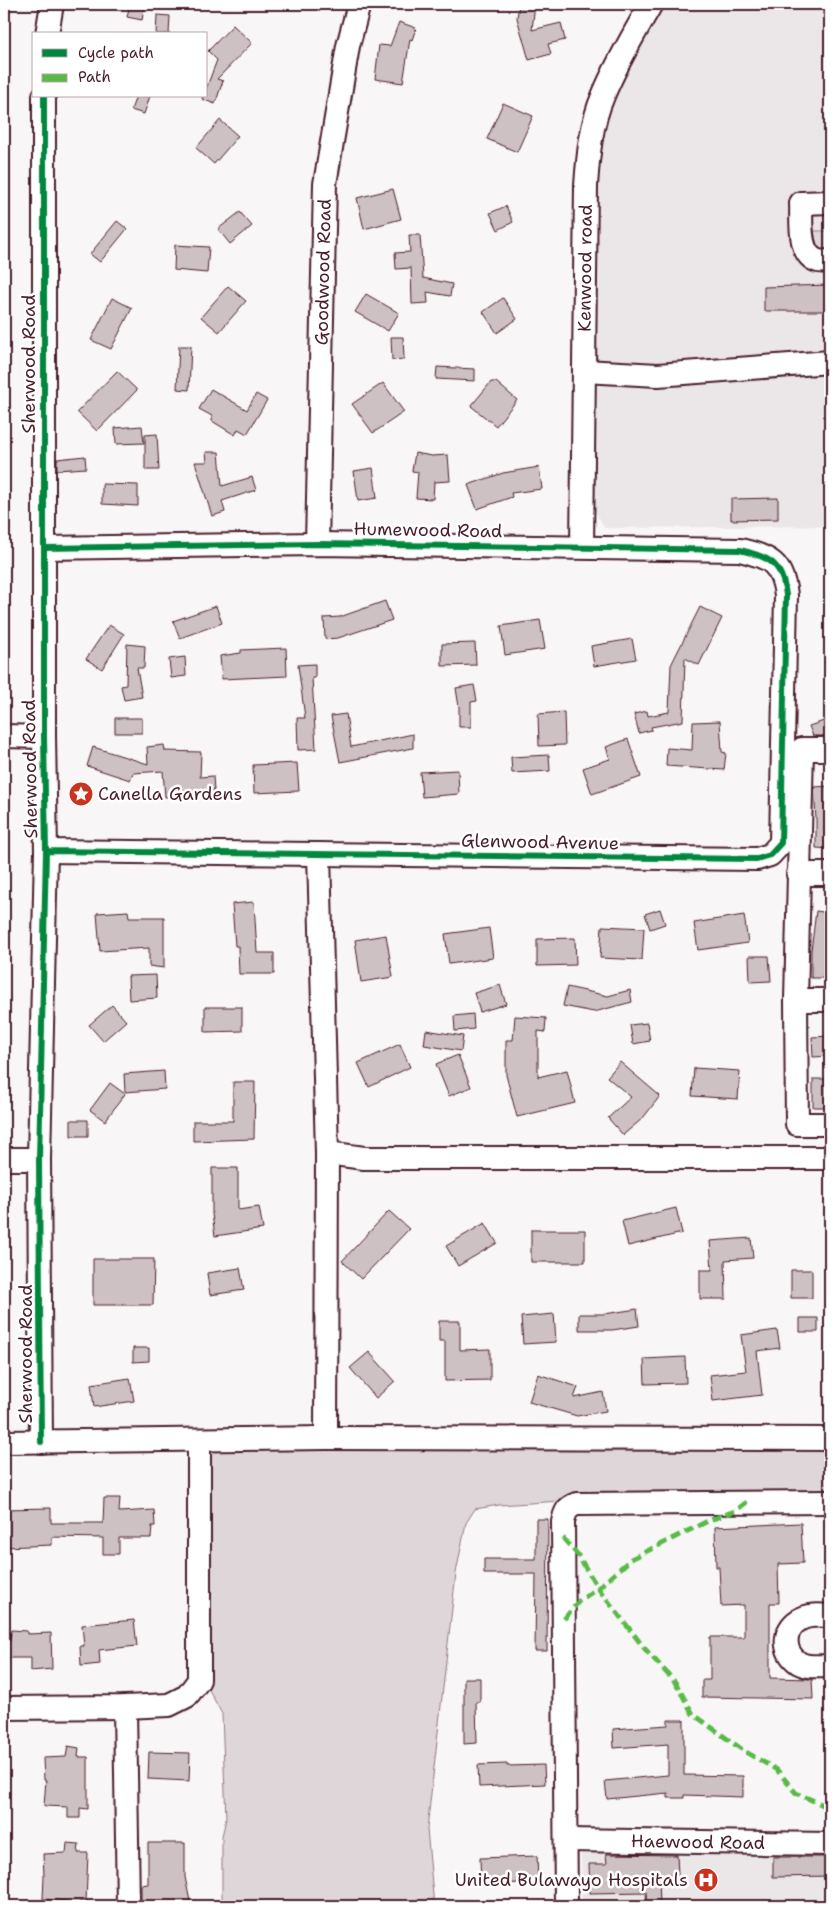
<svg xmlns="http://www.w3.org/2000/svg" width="834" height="1910" font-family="'Shantell Sans',sans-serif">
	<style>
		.built { fill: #ebe6e8 }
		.green { fill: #ded6d9; stroke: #947a82 }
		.building { fill: #cdc1c4; stroke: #4a1f2b }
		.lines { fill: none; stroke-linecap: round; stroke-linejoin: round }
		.minor-casing { stroke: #4a1f2b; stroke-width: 26 }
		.minor { stroke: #fff; stroke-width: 22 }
		.quiet { stroke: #58b947; stroke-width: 5; stroke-dasharray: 10 5; stroke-linecap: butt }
		.cycleway-casing { stroke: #fff; stroke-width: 9 }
		.cycleway { stroke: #00873e; stroke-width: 6 }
		.labels { text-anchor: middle; stroke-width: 5; stroke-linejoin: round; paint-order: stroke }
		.street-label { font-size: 18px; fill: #4a1f2b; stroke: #fff }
		.poi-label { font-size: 18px; fill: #4a1f2b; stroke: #fff; text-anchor: start }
	</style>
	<rect width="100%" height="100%" fill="#f8f6f7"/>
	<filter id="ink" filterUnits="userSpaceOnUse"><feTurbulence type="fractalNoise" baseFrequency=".02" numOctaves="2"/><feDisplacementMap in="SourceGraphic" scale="10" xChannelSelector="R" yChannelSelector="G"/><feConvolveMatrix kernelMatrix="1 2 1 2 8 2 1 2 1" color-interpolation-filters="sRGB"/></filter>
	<g filter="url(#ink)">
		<path class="built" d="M661,4H830V526L605,528L592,506L598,149L609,100Z
			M581,1854H830V1906H582Z"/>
		<path class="green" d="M811,231H830V257L819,255Z
			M830,1442V1498L576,1500L499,1505L475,1509L466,1523L456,1573L427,1829L434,1906H222V1836L226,1819L222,1714L203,1679L206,1447Z"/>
		<path class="building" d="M130,4H145L142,20L127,17Z
			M519,4H535L532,30L561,23L565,40L548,44L551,54L529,60L517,18Z
			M157,15L170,16L169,34H156Z
			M399,22L416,28L412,40L410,39L403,83L375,79L379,45L390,46Z
			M233,25L252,43L217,79L223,81L215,104L202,99L203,96H206V89L217,60L208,51Z
			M136,96H150L144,114L131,110Z
			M503,103L533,116L517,152L487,139Z
			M220,120L238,136L214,164L196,148Z
			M393,189L401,219L364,229L357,198Z
			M506,206L513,222L498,230L490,213Z
			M240,212L252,226L230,244L218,229Z
			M117,221L127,229L100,262L90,254Z
			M409,235H420L423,278L452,284L450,296L427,292L428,303L412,304L411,268L396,269L395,253L410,252Z
			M175,245L209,247L207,273L174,270Z
			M830,285V311H764V287Z
			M228,286L246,301L219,332L201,317Z
			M366,294L399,313L388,331L355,312Z
			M112,298L132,308L111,349L91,340Z
			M503,298L517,319L497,333L483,312Z
			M391,337H403L404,359L392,360Z
			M179,346H191L189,390L177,389Z
			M437,367L475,369V381L436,379Z
			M117,371L137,390L97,431L77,412Z
			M491,382H496L517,400L496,426L471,406Z
			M383,383L404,412L373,433L352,404Z
			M211,389L247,410L256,394L267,400L247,434L238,429L235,435L212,421V416L199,409Z
			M142,426L144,443L116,444L115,428Z
			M157,434L159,470H145V435Z
			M206,452H219L222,486L252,477L256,490L222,501L225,512L212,516L195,462H207Z
			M415,453L432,456L448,455L450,481L434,482L433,499L416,498L418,472L412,471Z
			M85,456L86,468L57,470V459Z
			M539,467L542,489L511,493L512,497L477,509L468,485L503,473Z
			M373,468L377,498L358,501L354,471Z
			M102,484L138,485V506L102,504Z
			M778,498V519L731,520V499Z
			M385,601L392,620L338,638L325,639L324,618L340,617Z
			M216,606L222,623L180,638L173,621Z
			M700,607L722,618L699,665L685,658L683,721L651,727L652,730L639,733L634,714L647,711L648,716L669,712L671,665Z
			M540,620L545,649L505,655L501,626Z
			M109,625L124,634L102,669L86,659Z
			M632,639L636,659L594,666L591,646Z
			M475,643L476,665L442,666V644Z
			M127,644L145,646L144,668H137L142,697L124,700L121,686L126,685Z
			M286,648L287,676L222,679L220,656L241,653V650Z
			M185,657L186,676L171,678L169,659Z
			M315,664V678H312L316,749L298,750L297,718H305L298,665Z
			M474,685L477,701L471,702V727H459V707L456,688Z
			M564,712L565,745L539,746L538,714Z
			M346,714L351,747L413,734V748L340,762L331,716Z
			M115,718H142V733H115Z
			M830,719V733L822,736H813L809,726Z
			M720,721L722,752L726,753L724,770L666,766L667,748L692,750L693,722Z
			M628,739L641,777L592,794L583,768L610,759L606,747Z
			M164,745L165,751L201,752L200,777L213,776L214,791L165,797L163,771L133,773L130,780L87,766L93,747L148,764L147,747Z
			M549,755L550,771L512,773L511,757Z
			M297,763L299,791L254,793L253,765Z
			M458,770L459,794L422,797L420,772Z
			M830,786V849L816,848V820L814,787Z
			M254,902L257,953H274V974H239L238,946H235L232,904Z
			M660,909L665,924L650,929L645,914Z
			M128,911L129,917H164V968L149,966V948L100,951L97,913Z
			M816,911L830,913V978H811V951Z
			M744,915L748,943L698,950L694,923Z
			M602,926L644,928L642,960L600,958Z
			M489,928L493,958L449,964L445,934Z
			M386,935L393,977L361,982L355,940Z
			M575,938L576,965L537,966V939Z
			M749,956H769L771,981L750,982Z
			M156,975L157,998L129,1000L128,976Z
			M500,985L506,1004L480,1012L474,993Z
			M567,987L608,996L630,990L632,1002L594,1012L563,1006Z
			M112,1005L126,1021L103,1041L89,1025Z
			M205,1007H242V1031L205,1032Z
			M473,1014L474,1029L455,1031L454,1016Z
			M515,1016L546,1018L545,1032L538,1031V1077L567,1070L575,1103L517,1117L506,1075V1040H513Z
			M647,1023L650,1041L633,1044L630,1025Z
			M426,1030L463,1036L461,1051L424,1045Z
			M830,1036V1056L813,1057L812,1037Z
			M400,1044L410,1067L369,1087L358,1063Z
			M458,1055L471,1087L449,1096L436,1064Z
			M620,1062L660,1096L643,1118L623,1135L608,1118L631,1097L607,1077Z
			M694,1068L740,1071L738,1099L692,1096Z
			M164,1071L165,1089L125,1092L124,1074Z
			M813,1079H827V1107H813Z
			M233,1082H255L254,1139L193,1141V1121H233Z
			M110,1083L125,1094L105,1121L90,1110Z
			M71,1120H88V1136H71Z
			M212,1168H238V1210L259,1207L263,1229L215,1236L212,1214Z
			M676,1208L682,1233L628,1246L622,1221Z
			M389,1211L409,1229L361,1279L342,1261Z
			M485,1223L497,1243L458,1266L446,1246Z
			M531,1230H585V1262H531Z
			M751,1238L753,1258L725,1260L726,1299H700V1270H712L710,1241Z
			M93,1259H154L153,1305H93Z
			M240,1268L244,1290L210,1295L207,1273Z
			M791,1270H812V1298H791Z
			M637,1309L639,1326L612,1330H579V1314H604Z
			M554,1314L556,1342L523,1344L521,1317Z
			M800,1318H818V1332H800Z
			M439,1321H460V1350L490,1349V1380L445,1381V1341H439Z
			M777,1330L780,1348L757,1351L762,1395L713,1401L710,1375L746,1371L741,1335Z
			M133,1348H149V1361L133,1362Z
			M369,1352L395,1381L376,1398L350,1368Z
			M685,1357L686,1383L645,1384L644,1359Z
			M538,1374L578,1387L574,1398L603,1392L606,1411L577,1416L529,1402Z
			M130,1378L134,1401L94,1407L91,1384Z
			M104,1498H120L119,1512L154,1510L155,1526H152L151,1538H119V1554H103V1538L52,1537V1545L4,1547V1509L51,1508V1523H103Z
			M536,1519H548L547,1651H535L536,1574H484V1559H536Z
			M801,1523L803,1563L778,1564L779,1603H770V1678L812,1679L813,1699L702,1697V1680H710V1637H744V1605L721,1606L719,1567H716L715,1527Z
			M134,1620L137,1646L99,1650L100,1664L81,1666L80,1646H84L82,1625Z
			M11,1630L27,1631V1634L51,1633L52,1669L31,1671V1658H4V1641H10Z
			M464,1678H480V1702H476L477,1743L464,1744Z
			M668,1720H684V1775L743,1776V1797L684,1795V1798H668V1793L607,1799L605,1781L668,1775V1744L614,1748L613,1729L668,1725Z
			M68,1746L79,1748L78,1757H88V1809L80,1808V1818H68V1807L44,1806L46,1780H44L43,1758L66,1757Z
			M149,1752L190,1753L189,1781L148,1779Z
			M507,1764V1766L544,1765L545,1784L479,1787L478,1765Z
			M67,1843L79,1844L78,1853H88L86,1902H79L78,1906H67V1901L43,1899L44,1876L43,1854L66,1853Z
			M148,1843H185V1877L191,1906H141V1885L148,1884Z
			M606,1854L677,1855L678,1875H659L660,1906H647L646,1892L590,1893L589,1864H607Z
			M537,1856L538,1882L481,1885L480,1858Z
			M773,1857H830V1876L773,1877Z"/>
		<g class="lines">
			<defs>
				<g id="minor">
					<path d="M47,34L52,4"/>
					<path d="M830,202L801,203C802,219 797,255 818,261C822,262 826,261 830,261"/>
					<path d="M584,371L658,375L830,362"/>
					<path id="s1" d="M317,544L325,184L348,46L359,4"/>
					<path id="s2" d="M582,547L586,186C588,156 591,124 603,96C616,64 634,34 651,4"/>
					<path d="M44,548L317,544L740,550C770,557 782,563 786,595L781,843L770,855L757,859L46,851"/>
					<path d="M4,736L44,737"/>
					<path d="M830,749H802L796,1000L797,1124H830"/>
					<path d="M319,854L327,1153L326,1438"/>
					<path d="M798,874H830"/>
					<path d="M796,1000H830"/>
					<path d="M327,1153L364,1158H830"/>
					<path d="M4,1159H39"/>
					<path d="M4,1442L326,1438L830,1439"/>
					<path d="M41,1442L39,1159L46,851L44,737V96"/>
					<path d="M830,1616C820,1615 808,1614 799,1620C783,1630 782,1652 799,1663C808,1668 820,1666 830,1666"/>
					<path d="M125,1707L128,1906"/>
					<path d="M4,1708L125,1707L169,1705L187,1696L199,1680V1441"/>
					<path id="s3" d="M566,1840L830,1844"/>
					<path d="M566,1906L563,1522C565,1512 567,1507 577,1504L830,1502"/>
				</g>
			</defs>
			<use href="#minor" class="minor-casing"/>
			<use href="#minor" class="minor"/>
			<path class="quiet" d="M563,1538L577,1554L598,1588L645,1649L675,1682L693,1714L744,1751L777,1770L796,1793L830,1808
				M564,1619L579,1601L598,1588L631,1559L710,1520L735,1511L747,1502"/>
			<defs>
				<path id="cycleway" d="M44,548L317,544L740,550C770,557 782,563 786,595L781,843L770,855L757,859L46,851
					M41,1442L39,1159L46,851L44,737V96"/>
			</defs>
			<use href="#cycleway" class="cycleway-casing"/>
			<use href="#cycleway" class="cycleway"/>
		</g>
	</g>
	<defs>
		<symbol id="sight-disc" viewBox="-11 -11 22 22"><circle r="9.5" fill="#c8321e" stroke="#fff"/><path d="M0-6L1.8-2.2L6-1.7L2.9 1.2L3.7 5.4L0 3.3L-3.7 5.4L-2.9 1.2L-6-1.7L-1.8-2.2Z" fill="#fff"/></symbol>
		<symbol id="hospital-disc" viewBox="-11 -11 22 22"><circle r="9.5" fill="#c8321e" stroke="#fff"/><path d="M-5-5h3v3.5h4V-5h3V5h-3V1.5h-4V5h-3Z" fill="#fff"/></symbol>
	</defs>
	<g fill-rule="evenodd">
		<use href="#sight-disc" x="67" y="780" width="28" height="28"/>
		<use href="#hospital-disc" x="692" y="1866" width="28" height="28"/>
	</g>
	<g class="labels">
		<g class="street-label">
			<text dy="6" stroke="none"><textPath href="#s2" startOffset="279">Kenwood road</textPath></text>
			<text dy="6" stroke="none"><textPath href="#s1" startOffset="272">Goodwood Road</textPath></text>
			<text transform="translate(29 364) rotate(-90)" y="6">Sherwood Road</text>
			<text transform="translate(428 530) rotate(1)" y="6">Humewood Road</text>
			<text transform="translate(30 769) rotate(-91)" y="6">Sherwood Road</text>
			<text transform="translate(540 842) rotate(1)" y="6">Glenwood Avenue</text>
			<text transform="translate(26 1354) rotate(-90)" y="6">Sherwood Road</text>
			<text dy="6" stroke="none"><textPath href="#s3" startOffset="132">Haewood Road</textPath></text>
		</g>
		<g class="poi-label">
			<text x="98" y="800">Canella Gardens</text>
			<text x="688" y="1886" text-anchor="end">United Bulawayo Hospitals</text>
		</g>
	</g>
	<rect width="834" height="1910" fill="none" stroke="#fff" stroke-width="20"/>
	<rect x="10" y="10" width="814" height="1890" fill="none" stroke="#4a1f2b" stroke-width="2" filter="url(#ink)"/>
	<rect x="32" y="32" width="175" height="65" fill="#ffffff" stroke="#b7a5aa"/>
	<rect x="42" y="49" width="25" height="8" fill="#00873e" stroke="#b7a5aa"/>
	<text x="78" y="58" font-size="15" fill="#4a1f2b">Cycle path</text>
	<rect x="42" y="74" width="25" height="8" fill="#58b947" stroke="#b7a5aa"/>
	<text x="78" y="82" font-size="15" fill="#4a1f2b">Path</text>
</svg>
